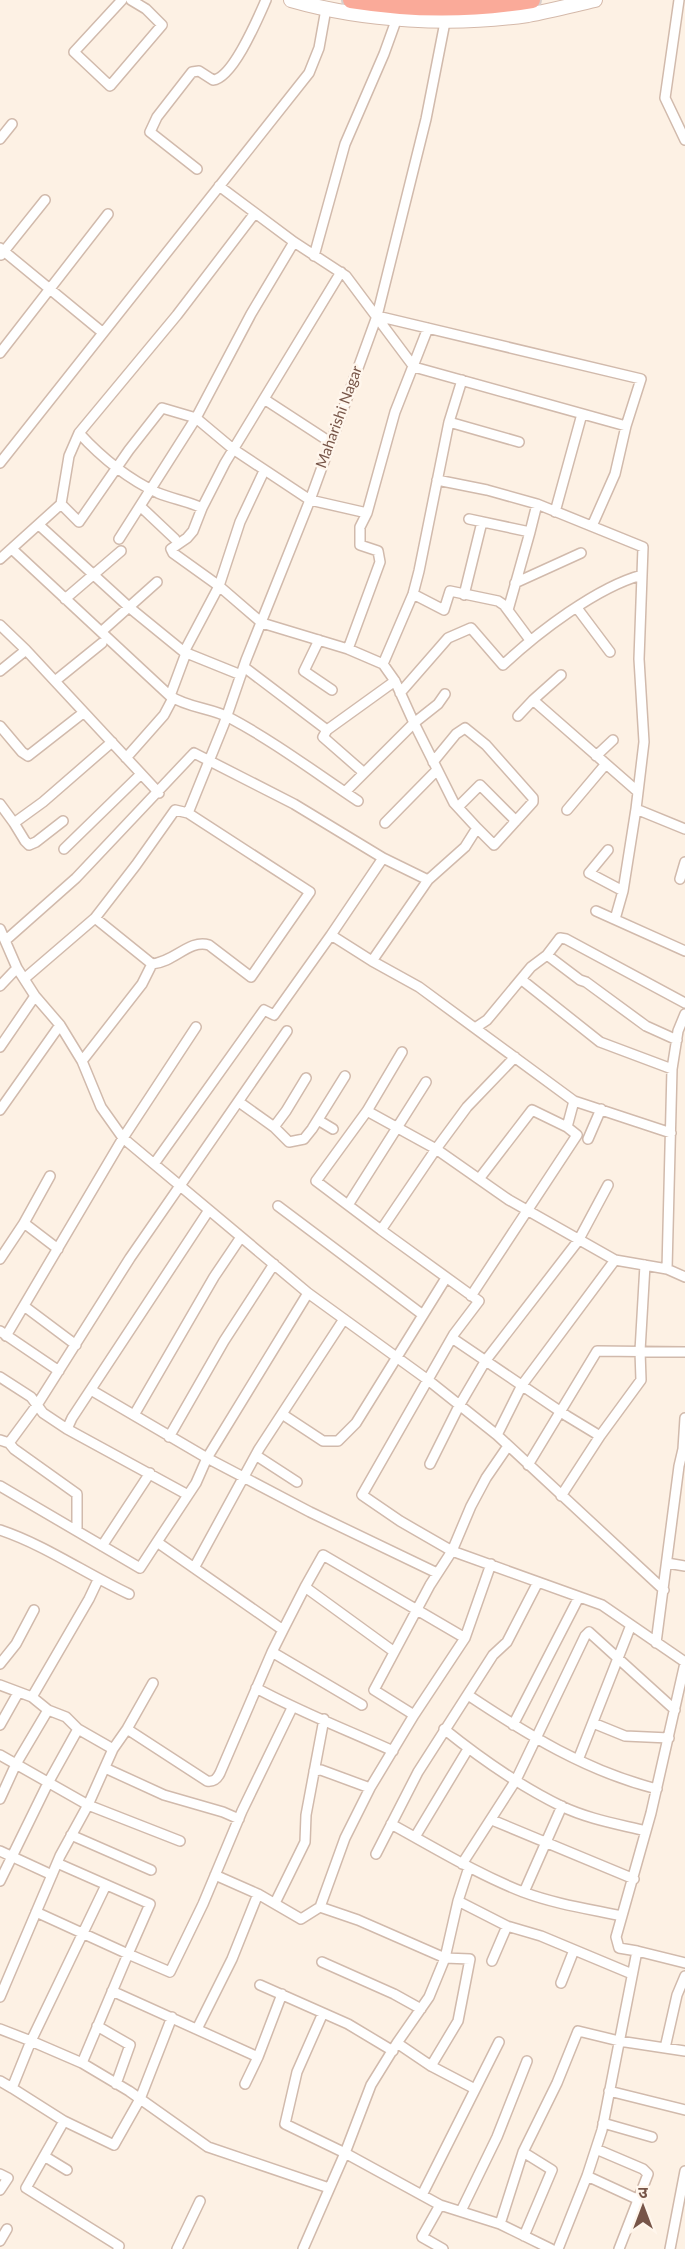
<svg xmlns="http://www.w3.org/2000/svg" width="685" height="2249" font-family="Lato,'Noto Sans Devanagari',sans-serif">
	<style>
		.lines { fill: none; stroke-linecap: round; stroke-linejoin: round }
		.street-casing { stroke: #d1baac; stroke-width: 12 }
		.secondary-casing { stroke: #d4b9aa; stroke-width: 16 }
		.highway-casing { stroke: #d9cfcc; stroke-width: 20 }
		.street { stroke: #fff; stroke-width: 9 }
		.secondary { stroke: #fff; stroke-width: 14 }
		.highway { stroke: #faaa99; stroke-width: 16 }
		.labels { text-anchor: middle; stroke-width: 5; stroke-linejoin: round; paint-order: stroke }
		.street-label { font-size: 15px; fill: #775548; stroke: #fff6ec }
	</style>
	<rect width="100%" height="100%" fill="#fdf1e4"/>
	<g class="lines">
		<defs>
			<path id="street" d="M122,0L74,52L110,86L162,25L146,9L131,0
				M679,0L665,98L685,140
				M0,139L12,124
				M197,169L150,132L157,117L192,72L199,71L213,80C233,78 258,18 266,0
				M219,186L294,242L346,276L414,367L626,426
				M294,242L251,314L196,418L233,449L310,500L367,513
				M0,248L102,332
				M1,255L45,200
				M314,256L345,144L384,54L397,18
				M341,272L225,463L202,508L193,531L187,538L171,549L173,553L219,586L262,623L348,649L383,664L395,681L414,723L454,803L477,828L465,847L428,880L372,961
				M377,316L641,379L626,426L615,474L592,526
				M0,353L108,214
				M264,399L330,442
				M449,422L519,442
				M79,433C101,457 128,479 158,493C172,499 188,501 202,508
				M0,463L309,73L319,48L326,9
				M437,480L487,490L537,504
				M61,504L79,522L129,450L162,408L196,418L119,539
				M140,506L175,539
				M555,512L582,414
				M469,519L530,532L537,504L643,547L639,659L644,742L636,809L685,829
				M39,525L130,608L184,652L241,675
				M12,549L170,696C188,708 212,708 230,718C275,742 316,773 358,801
				M0,559L61,504L69,456L79,433L177,315L255,213
				M515,583L581,553
				M413,594L444,610L450,591L498,601L504,605L530,640
				M464,595L482,522
				M65,599L121,551
				M577,608L610,652
				M508,610L530,532
				M0,625L26,650L159,793
				M101,632L157,582
				M319,640L304,671L332,690
				M348,649L380,562L378,551L360,545V527L367,513L395,412L428,328
				M184,652L219,586L240,522L264,471
				M383,664L413,594L419,571L449,422L462,380
				M244,667L327,730L395,681
				M0,671L26,650
				M55,681L102,643
				M400,693L448,638L471,628L503,665C537,633 597,587 642,575
				M170,696L186,653
				M533,700L561,675
				M518,716L533,700L637,791
				M0,726L22,752L28,756L83,713
				M327,730L323,737L363,772
				M596,756L613,740
				M126,758L164,715L173,698
				M433,762L456,734L465,728L486,745L533,798V802L494,845L477,828
				M345,792L414,723L438,704L445,694
				M0,804L14,823L43,802L112,742
				M458,807L480,785L516,821
				M567,810L605,765
				M188,813L224,724L246,660L310,500L377,316L426,119L446,17
				M14,823L25,841L29,845L36,842L63,821
				M385,823L437,770
				M64,849L141,774
				M608,850L589,873L623,891
				M383,858L331,935L372,961L419,987L574,1101L671,1133
				M680,879L685,862
				M596,911L685,951
				M615,919L623,891L636,809
				M0,929L17,968L35,996L60,1025L82,1061L101,1107L123,1138L308,1293L428,1380L497,1435L664,1590
				M6,940L76,878L194,753L294,804L383,858L428,880
				M547,955L580,980L586,982L646,1026L677,1040
				M24,979L95,918L136,865L175,810L188,813L310,892L251,977L209,945C189,939 175,962 152,964
				M522,980L600,1042L672,1069
				M0,986L17,968
				M685,1014L678,1031L672,1069L667,1269L685,1277
				M475,1028L487,1020L531,967L547,955L560,938L566,939L685,1003
				M0,1047L35,996
				M82,1061L142,984L152,964L95,918
				M239,1102L274,1127L289,1142L304,1139L312,1129L345,1076
				M0,1110L60,1025
				M367,1111L436,1149L467,1107L515,1057
				M318,1120L333,1129
				M274,1127L286,1111L306,1078
				M588,1139L601,1109
				M154,1164L264,1010L274,1015L331,935
				M50,1176L24,1223L58,1249
				M479,1179L532,1110L567,1127
				M348,1205L426,1082
				M278,1206L423,1315
				M381,1230L316,1181L367,1111L402,1052
				M0,1259L24,1223
				M615,1260L509,1200L436,1149L381,1230L479,1301L454,1334L362,1495L400,1521L452,1551L602,1605L685,1662
				M471,1296L577,1135L567,1127L574,1101
				M24,1306L76,1345
				M0,1331L59,1371
				M6,1336L123,1138L196,1027
				M452,1338L567,1416L600,1436L561,1496
				M0,1377L31,1397L43,1413L67,1429L188,1495
				M91,1390L207,1458L310,1512L437,1573
				M282,1414L323,1441H338L356,1423L446,1278
				M134,1415L214,1277L241,1237
				M67,1429L72,1418L209,1210
				M497,1435L522,1385L615,1260L667,1269
				M600,1436L641,1380L640,1351L645,1265
				M169,1437L224,1341L274,1264
				M0,1440L9,1443L14,1449L77,1494V1531
				M9,1443L37,1405L130,1258L287,1031
				M257,1456L297,1482
				M430,1464L459,1406L486,1360L578,1241L608,1185
				M528,1465L597,1351L685,1352
				M0,1486L140,1568L157,1542L283,1630L305,1587L393,1651
				M0,1530C45,1545 86,1574 129,1594
				M157,1542L196,1483L207,1458L308,1293
				M102,1546L150,1473
				M667,1563L685,1566
				M491,1564L465,1638L414,1715L370,1788L345,1838L320,1907L358,1920L445,1958L458,1901L507,1926L541,1936L632,1974
				M194,1568L259,1449L344,1319
				M305,1587L323,1555L465,1638
				M283,1630L272,1652L362,1705
				M656,1643L679,1466L683,1449L685,1418
				M0,1664L16,1644L34,1610
				M153,1683L127,1729L113,1749L88,1805L180,1841
				M0,1685L32,1697L48,1710L66,1717L78,1729L113,1749
				M256,1688C300,1712 347,1730 393,1751
				M468,1695C528,1735 586,1771 657,1789
				M32,1697L89,1599L98,1580
				M414,1715L374,1690L430,1585L452,1551L471,1506L486,1478L508,1446
				M593,1723L625,1736L669,1738
				M0,1725L18,1693
				M513,1725L579,1597
				M127,1729L207,1781C214,1782 217,1779 220,1773L272,1652
				M444,1729C480,1758 520,1786 561,1806C588,1819 618,1824 646,1831
				M0,1755L88,1805L60,1856L0,1997
				M578,1760L631,1625
				M105,1768L164,1795L223,1812L239,1819
				M314,1771L321,1770L370,1788
				M0,1799L16,1764L48,1710
				M492,1820L634,1879
				M391,1824C435,1848 477,1874 523,1892C555,1904 589,1909 622,1916
				M71,1835L151,1870
				M415,1837L468,1749
				M0,1851L52,1875
				M376,1854L418,1772L493,1655L507,1642L538,1582
				M57,1863L150,1904L128,1954L170,1972L203,1904L242,1811L292,1708
				M462,1864L516,1780L585,1636L589,1632L675,1710
				M215,1875L258,1894L301,1919L320,1907
				M0,1881L48,1783L78,1729
				M524,1892L562,1806
				M458,1901L469,1867
				M275,1903L305,1842L306,1815L324,1719
				M36,1912L128,1954L82,2063
				M637,1951L685,1963
				M492,1961L507,1926
				M322,1962L394,1994L421,2009
				M561,1983L574,1950
				M260,1985L348,2024L393,2051
				M112,1991L258,2057
				M323,2013L297,2072L285,2124L345,2153L371,2085L397,2043L429,1997L445,1958L470,1959L458,2021L431,2066
				M97,2026L130,2045L116,2084
				M0,2029L31,2041L106,1885
				M197,2029L232,1959L258,1894
				M397,2043L431,2066L475,2089
				M665,2048L677,1995L685,1976
				M0,2081L12,2088L31,2041L82,2063L129,2091L208,2147L329,2188
				M245,2084L258,2057L282,1994
				M12,2088L64,2121L114,2145L140,2099L172,2017
				M609,2091L685,2110
				M64,2121L26,2188L119,2246L118,2249
				M603,2123L652,2137
				M596,2149L643,2169L648,2174L619,2249
				M523,2152L552,2170L524,2236
				M44,2156L67,2170
				M0,2174L8,2178L0,2190
				M587,2176L639,2200
				M422,2195L499,2042
				M440,2205L500,2224L551,2249
				M461,2211L497,2137L527,2061
				M500,2224L523,2152L557,2083L578,2031L619,2041L685,2051
				M0,2241L7,2229
				M177,2249L200,2201
				M303,2249L345,2153L440,2205L422,2237L443,2249
				M558,2249L587,2176L602,2130L637,1951L619,1948L616,1937L651,1813L685,1663
				M670,2249L685,2171"/>
			<path id="secondary" d="M291,0C364,21 453,26 528,15C550,11 573,5 595,0"/>
			<path id="highway" d="M351,0C414,10 470,10 532,0"/>
		</defs>
		<use href="#street" class="street-casing"/>
		<use href="#secondary" class="secondary-casing"/>
		<use href="#highway" class="highway-casing"/>
		<use href="#street" class="street"/>
		<use href="#secondary" class="secondary"/>
		<use href="#highway" class="highway"/>
	</g>
	<g class="labels">
		<g class="street-label">
			<text transform="translate(339 417) rotate(-70)" y="5">Maharishi Nagar</text>
		</g>
	</g>
	<g transform="translate(643 2207)" stroke="#fff6ec" stroke-width="4.5" paint-order="stroke">
	<path d="M0-4.5L10 22L0 15L-10 22Z" fill="#775548"/>
	<text y="-9" font-size="16" font-weight="bold" text-anchor="middle" fill="#775548">उ</text>
	</g>
</svg>
